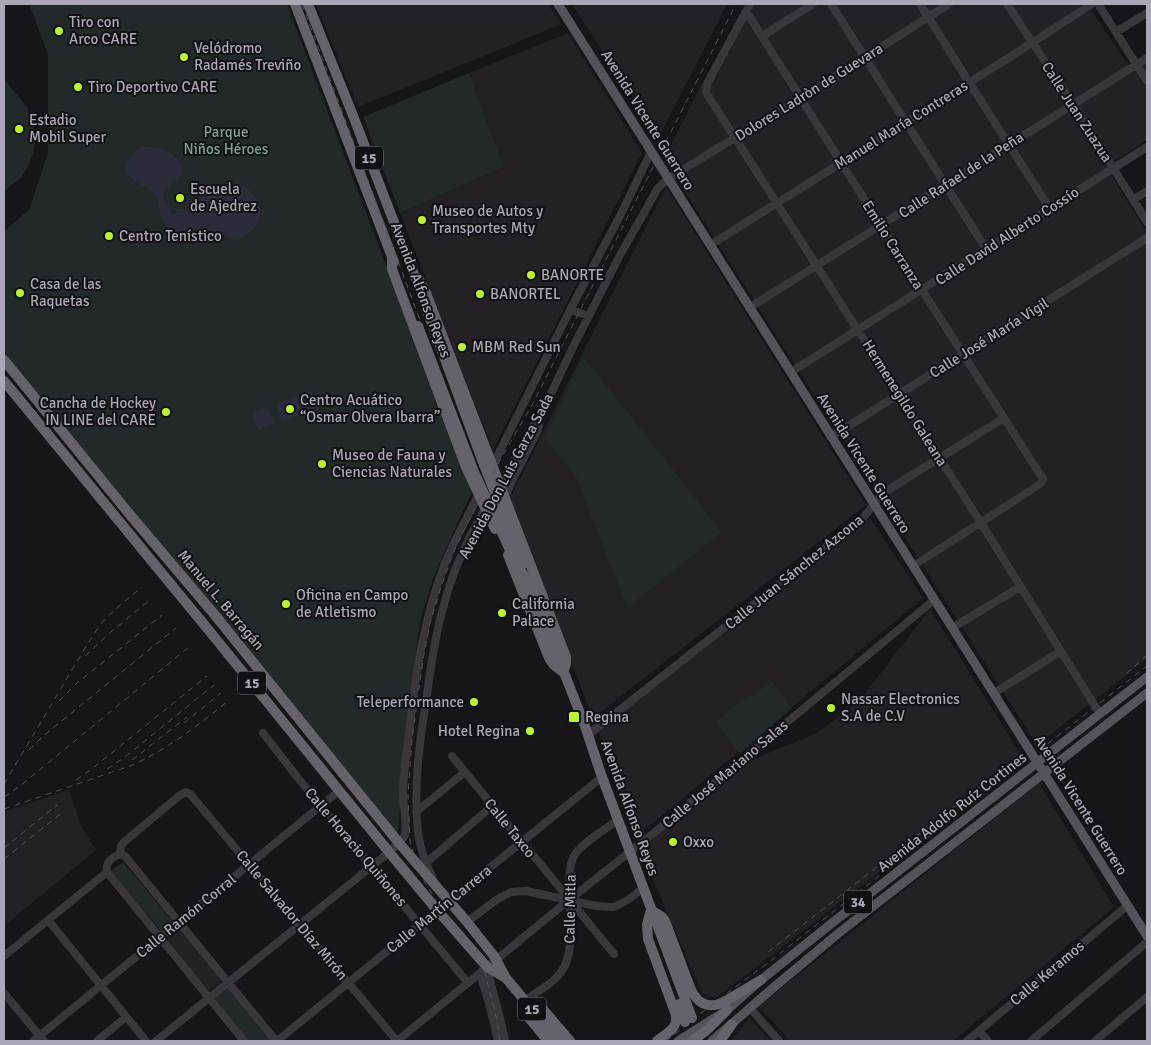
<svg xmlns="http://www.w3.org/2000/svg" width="1151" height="1045" font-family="Signika,sans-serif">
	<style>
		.built { fill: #232124 }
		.green { fill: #212a28 }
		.water { fill: #2c2b3b }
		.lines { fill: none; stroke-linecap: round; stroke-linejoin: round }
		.minor { stroke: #39363c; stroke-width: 8 }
		.major { stroke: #56525b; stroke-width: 9 }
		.highway { stroke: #66626d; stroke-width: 10 }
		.rail { stroke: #545159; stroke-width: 1; stroke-dasharray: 6 5; stroke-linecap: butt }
		.highway-bridge { stroke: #66626d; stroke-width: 10 }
		.poi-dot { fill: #bbf430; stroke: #111012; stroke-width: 2 }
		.labels { text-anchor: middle; stroke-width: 4; stroke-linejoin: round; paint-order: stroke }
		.shield { fill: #111012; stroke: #7e7a86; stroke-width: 1 }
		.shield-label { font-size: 14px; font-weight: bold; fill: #aca7b7 }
		.poi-label { font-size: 15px; fill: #aca7b7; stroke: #111012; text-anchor: start }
		.street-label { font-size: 15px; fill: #aca7b7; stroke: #111012 }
		.park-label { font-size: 15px; fill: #7ea397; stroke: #111012 }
	</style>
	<rect width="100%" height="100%" fill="#161517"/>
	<path class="built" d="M316,4H548L562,24L358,107Z
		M572,4H727L658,139L634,100Z
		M747,4H1087L1132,71L1147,62V140L1106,166L1147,233V659L1037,745L664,159L698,91Z
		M568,33L642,153L493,450L400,213L504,167L469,73Z
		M666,187L866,505L593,718L509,500Z
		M870,518L923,598L637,836L598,730Z
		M930,609L1024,760L716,998L702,993L640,849L746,762L817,733L860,700Z
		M1039,783L1114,907L953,1041H790L759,1006Z
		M69,790L82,828L96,850L4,926V812Z
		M180,929L223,980L209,991L166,940Z
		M750,1018L769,1039L770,1041H730Z"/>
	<path class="green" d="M29,4H287L472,492L447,546L433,579L420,621L406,730L398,835L4,353V231L29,210L48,153V54Z
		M469,73L504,167L400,213L363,117Z
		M4,79L27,107L36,137L34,151L28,167L21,178L4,191Z
		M583,356L722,532L627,608L576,476L544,438Z
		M772,681L792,708L740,754L715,722L750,694L752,696Z
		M123,862L173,922L161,931L111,871Z
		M229,987L271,1039L269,1041H249L214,999Z"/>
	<path class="water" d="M144,147C161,147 181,153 183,173C177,180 169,185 163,193L164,199L168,204L171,215L175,214L177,209H185C193,202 198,197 207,194C211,193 215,194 219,193C225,190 233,184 241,185C246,187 250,191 253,195C269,212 256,239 232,238C226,237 209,231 203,228C188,235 191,242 173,240C170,236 169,231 167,226C166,224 163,222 162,220C159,213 160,204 157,197C149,183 116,182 130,158C134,151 137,149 144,147Z
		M311,391L317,408L282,421L276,404Z
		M267,407L274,423L258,430L252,413Z"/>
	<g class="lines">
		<path class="minor" d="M750,4L708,82L706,90L707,94L981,523L1100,714
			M831,4L986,249
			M920,4L969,82L1050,209
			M1007,4L1073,104L1147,222
			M1098,4L1147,81
			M746,11L881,226L1043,479L1041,483L1025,494L913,566
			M1116,32L1147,13
			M762,36L813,4
			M1133,200L1147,191
			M710,245L1002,62L1092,4
			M749,308L1147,58
			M570,310L589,316
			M791,372L1147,147
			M831,437L1147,238
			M492,467L570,310L620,216L651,152
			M498,489L547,402L573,347L619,257L658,188L668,179L710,153L801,98L949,4
			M505,499L510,485L538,430L539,425L537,419
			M952,628L1020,587
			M994,693L1061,651
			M263,733L298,778L468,983
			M588,735L863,518L883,493L1004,418
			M452,756L614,954
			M416,812L465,772
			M120,854L121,846L124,842L179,796L186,792L191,795L397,1041
			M426,863L492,806
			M107,872L244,1041
			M433,879C426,863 420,849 418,832C413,786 420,739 427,695C431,663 436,631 445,601C454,568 469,536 486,507
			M48,920L146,1041
			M467,922L496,900L511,892L526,891L596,906L614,907L628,900L643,888
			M4,956L107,872C105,863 112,857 120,854L125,856L276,1041
			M487,967C492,992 501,1016 505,1041
			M480,973L489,1003L498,1041
			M4,993L44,1041
			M525,1000C537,992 555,983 563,969C575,950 569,913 570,890C570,879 568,867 574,856C581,843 606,829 618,820
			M750,1008L779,1041
			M979,1031L988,1041
			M33,1041L339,791
			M97,1041L126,1017
			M156,1041L372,866C379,860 402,843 405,835C407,826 404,807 403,797C403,776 406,754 409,733C415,675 424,617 445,563C455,538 469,515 480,491
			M277,1041L440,908L602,777
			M397,1041L569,900L660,828L934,600
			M967,1041L1128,905
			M1031,1041L1147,942
			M1095,1041L1147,997"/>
		<path class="major" d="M558,4L1147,936
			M678,1041L727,1010L761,980L832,923L1147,677
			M712,1041L773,988L840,932L1147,693"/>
		<path class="highway" d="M295,4L394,262
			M308,4L352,113L417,282
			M392,257V269L466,467L495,529
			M414,276L419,279L426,293L566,657V664L563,672L554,665L549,658L508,555
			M4,360L131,516L214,614L399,843L467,922L494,956L506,978L558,1041
			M4,381L211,633L389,852L437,910L487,967L506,978
			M556,652L585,726L602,777L692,1018
			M651,910L662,917L665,921L691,990C699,1005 709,1009 724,1002L761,980
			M651,910L647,924L648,939L675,1012C680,1028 668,1032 657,1041
			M679,1004L685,1022
			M548,1041L525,1013L524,1007L526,1002L535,1003L541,1007L570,1041
			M692,1041L707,1030L727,1010
			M720,1041L732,1024"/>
		<path class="rail" d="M302,4L464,438
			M85,656L112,631L150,600
			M1126,674L1147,655
			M59,701L77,683L162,615
			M184,723L221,693
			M29,750L42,737L176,628
			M132,760L187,717
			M107,769L125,757L214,685
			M76,780L93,768L207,676
			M4,784L85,648L100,625L104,620L120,605L142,587
			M4,797L20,786L189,647
			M4,809L130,766C167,750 197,726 228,701
			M4,848L57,805
			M4,859L64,811
			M768,952L1000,771
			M500,1041L497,1020L484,969L458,930L440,908L419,872L410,841L408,795L412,739L423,660L430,623L441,587L454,551L462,534L500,460L532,405L736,4
			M666,1041L710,1006L773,959L1147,666"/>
		<path class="highway-bridge" d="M428,313L484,465L523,564
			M418,326L474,472L516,563L528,582L556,652"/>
	</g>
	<g class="poi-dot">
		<circle cx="59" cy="31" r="5"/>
		<circle cx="184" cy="57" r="5"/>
		<circle cx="78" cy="87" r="5"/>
		<circle cx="19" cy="129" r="5"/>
		<circle cx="180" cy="198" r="5"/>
		<circle cx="422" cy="220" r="5"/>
		<circle cx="109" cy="236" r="5"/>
		<circle cx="531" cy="275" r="5"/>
		<circle cx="20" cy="293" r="5"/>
		<circle cx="480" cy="294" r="5"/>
		<circle cx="462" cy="347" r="5"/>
		<circle cx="290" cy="409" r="5"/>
		<circle cx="166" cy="412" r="5"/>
		<circle cx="322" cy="464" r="5"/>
		<circle cx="286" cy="604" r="5"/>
		<circle cx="502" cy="613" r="5"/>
		<circle cx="474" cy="702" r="5"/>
		<circle cx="831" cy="708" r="5"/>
		<rect x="568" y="711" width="12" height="12" rx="2.5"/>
		<circle cx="530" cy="731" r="5"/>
		<circle cx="673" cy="842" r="5"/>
	</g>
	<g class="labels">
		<g class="shield">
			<rect x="355" y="146.5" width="28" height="23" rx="4"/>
			<rect x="238" y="671.5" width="28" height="23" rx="4"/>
			<rect x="844" y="890.5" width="28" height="23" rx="4"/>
			<rect x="518" y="997.5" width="28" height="23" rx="4"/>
		</g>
		<g class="shield-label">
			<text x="369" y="163">15</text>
			<text x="252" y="688">15</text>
			<text x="858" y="907">34</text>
			<text x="532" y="1014">15</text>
		</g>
		<g class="poi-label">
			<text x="69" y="27">Tiro con<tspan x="69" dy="17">Arco CARE</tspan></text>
			<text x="194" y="53">Velódromo<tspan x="194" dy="17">Radamés Treviño</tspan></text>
			<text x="88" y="92">Tiro Deportivo CARE</text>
			<text x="29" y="125">Estadio<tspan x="29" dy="17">Mobil Super</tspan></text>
			<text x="190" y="194">Escuela<tspan x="190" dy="17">de Ajedrez</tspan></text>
			<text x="432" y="216">Museo de Autos y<tspan x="432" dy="17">Transportes Mty</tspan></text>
			<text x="119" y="241">Centro Tenístico</text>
			<text x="541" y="280">BANORTE</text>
			<text x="30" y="289">Casa de las<tspan x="30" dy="17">Raquetas</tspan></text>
			<text x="490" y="299">BANORTEL</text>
			<text x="472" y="352">MBM Red Sun</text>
			<text x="300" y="405">Centro Acuático<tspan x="300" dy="17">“Osmar Olvera Ibarra”</tspan></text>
			<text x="156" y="408" text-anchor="end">Cancha de Hockey<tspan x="156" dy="17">IN LINE del CARE</tspan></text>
			<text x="332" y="460">Museo de Fauna y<tspan x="332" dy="17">Ciencias Naturales</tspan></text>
			<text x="296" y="600">Oficina en Campo<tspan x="296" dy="17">de Atletismo</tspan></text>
			<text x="512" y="609">California<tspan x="512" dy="17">Palace</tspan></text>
			<text x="841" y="704">Nassar Electronics<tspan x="841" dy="17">S.A de C.V</tspan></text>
			<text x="464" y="707" text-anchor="end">Teleperformance</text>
			<text x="585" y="722">Regina</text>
			<text x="520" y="736" text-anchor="end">Hotel Regina</text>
			<text x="683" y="847">Oxxo</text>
		</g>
		<g class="street-label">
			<text transform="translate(809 92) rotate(-32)" y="5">Dolores Ladròn de Guevara</text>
			<text transform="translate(1077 112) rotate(57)" y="5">Calle Juan Zuazua</text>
			<text transform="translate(648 120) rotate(58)" y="5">Avenida Vicente Guerrero</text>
			<text transform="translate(901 125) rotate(-32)" y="5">Manuel María Contreras</text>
			<text transform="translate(961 175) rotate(-33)" y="5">Calle Rafael de la Peña</text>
			<text transform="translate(1007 236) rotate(-33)" y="5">Calle David Alberto Cossío</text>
			<text transform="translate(893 245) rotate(58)" y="5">Emilio Carranza</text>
			<text transform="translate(421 290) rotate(69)" y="5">Avenida Alfonso Reyes</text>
			<text transform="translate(989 338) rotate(-32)" y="5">Calle José María Vigil</text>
			<text transform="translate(905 403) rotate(58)" y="5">Hermenegildo Galeana</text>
			<text transform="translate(864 463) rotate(58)" y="5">Avenida Vicente Guerrero</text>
			<text transform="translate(506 476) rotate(-62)" y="5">Avenida Don Luis Garza Sada</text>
			<text transform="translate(794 572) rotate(-39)" y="5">Calle Juan Sánchez Azcona</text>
			<text transform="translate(221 600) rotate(50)" y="5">Manuel L. Barragán</text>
			<text transform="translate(725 774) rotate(-40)" y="5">Calle José Mariano Salas</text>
			<text transform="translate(1081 805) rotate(58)" y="5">Avenida Vicente Guerrero</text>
			<text transform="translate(630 808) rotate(70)" y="5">Avenida Alfonso Reyes</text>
			<text transform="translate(952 812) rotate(-38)" y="5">Avenida Adolfo Ruíz Cortines</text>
			<text transform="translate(510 828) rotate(51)" y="5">Calle Taxco</text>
			<text transform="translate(356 847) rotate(50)" y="5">Calle Horacio Quiñones</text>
			<text transform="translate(439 909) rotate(-39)" y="5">Calle Martín Carrera</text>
			<text transform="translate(570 909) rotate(-89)" y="5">Calle Mitla</text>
			<text transform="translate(292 915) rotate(50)" y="5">Calle Salvador Díaz Mirón</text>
			<text transform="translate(186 916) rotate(-39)" y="5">Calle Ramón Corral</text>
			<text transform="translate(1047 973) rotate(-40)" y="5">Calle Keramos</text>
		</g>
		<g class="park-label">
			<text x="226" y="137">Parque<tspan x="226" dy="17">Niños Héroes</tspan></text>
		</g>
	</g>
	<rect width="1151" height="1045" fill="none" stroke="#aca7b7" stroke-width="10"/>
</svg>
